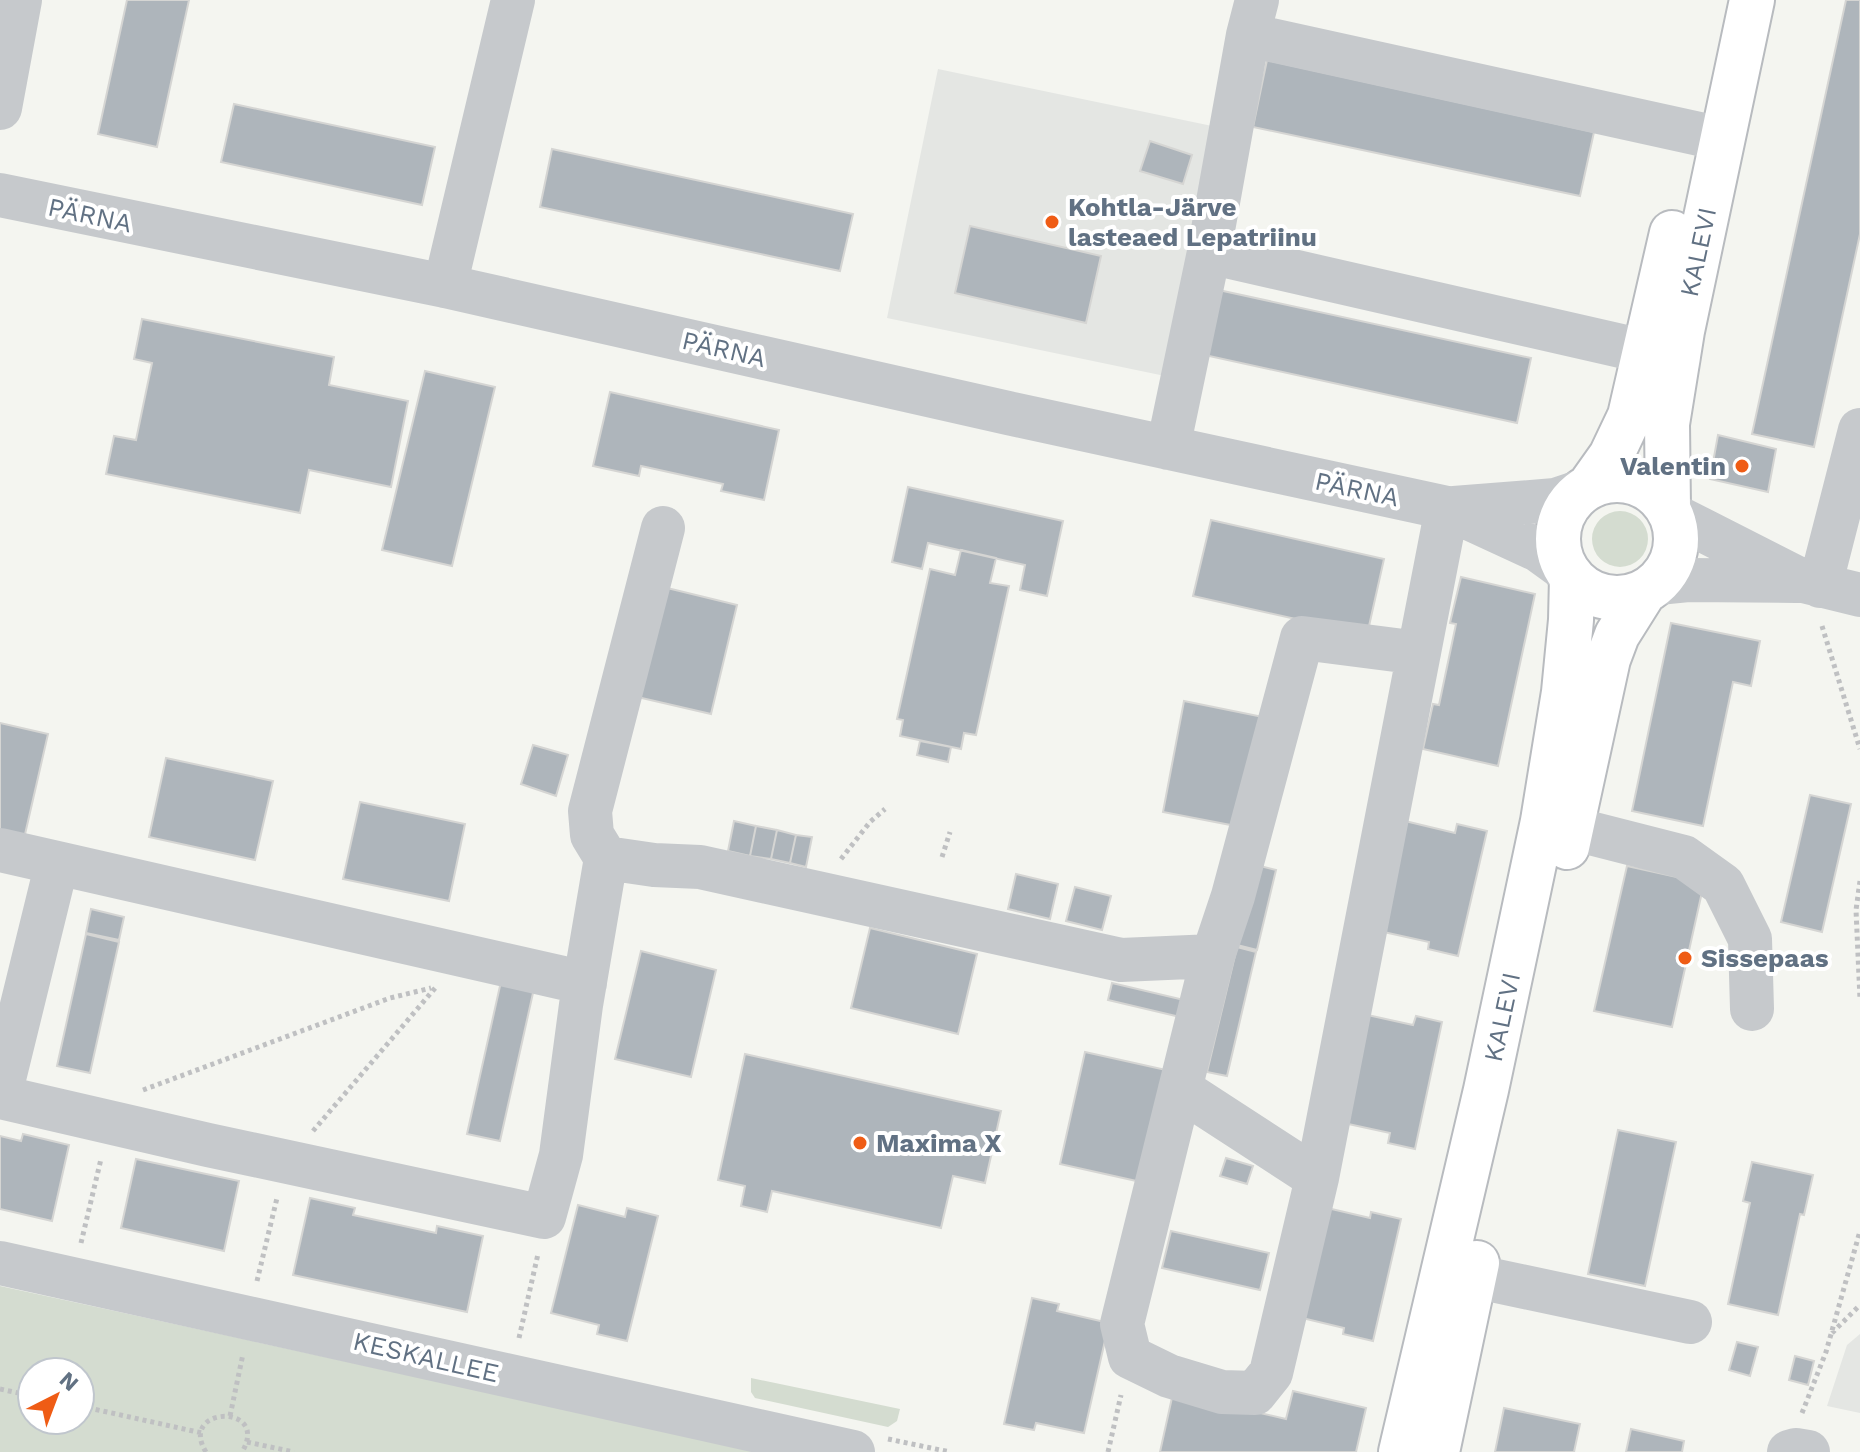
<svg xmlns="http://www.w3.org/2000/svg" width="1860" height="1452" font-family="'Work Sans',sans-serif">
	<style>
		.built { fill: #e4e6e3 }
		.green { fill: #d4dcd0; fill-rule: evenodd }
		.building { fill: #aeb5bb; stroke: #d5d5d3; stroke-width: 2 }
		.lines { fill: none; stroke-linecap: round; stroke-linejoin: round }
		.major-casing { stroke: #b8bbbf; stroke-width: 48 }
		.path { stroke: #bfc0c2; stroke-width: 5; stroke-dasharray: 4 4; stroke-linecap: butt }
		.minor { stroke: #c6c9cc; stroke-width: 44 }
		.major { stroke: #fff; stroke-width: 44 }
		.poi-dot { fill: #ef5c15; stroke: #fff; stroke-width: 3 }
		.labels { text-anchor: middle; stroke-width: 8; stroke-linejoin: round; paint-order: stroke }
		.poi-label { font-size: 26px; font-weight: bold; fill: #617183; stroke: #fff; text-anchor: start }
		.street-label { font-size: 26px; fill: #617183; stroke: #fff }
	</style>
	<rect width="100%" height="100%" fill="#f4f5f0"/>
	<path class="built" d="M938,69L1217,127L1165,376L887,318Z
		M1860,1334V1413L1827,1406L1847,1345Z"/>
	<path class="green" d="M1592 539a28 28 0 1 1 56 0a28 28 0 1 1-56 0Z
		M0,1286L761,1452H0ZM32,1372H80V1420H32Z
		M751,1378L900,1409L897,1421L888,1427L755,1398L751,1392Z"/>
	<path class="building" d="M127,0H189L157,147L98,134Z
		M1846,0H1860V234L1814,447L1752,434Z
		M1267,60L1594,132L1580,196L1253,127Z
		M234,104L435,147L422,205L221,162Z
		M1150,141L1192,155L1183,184L1140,171Z
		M552,149L853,214L840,271L540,207Z
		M970,226L1101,256L1086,323L955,293Z
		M1214,289L1531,358L1517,423L1200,354Z
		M142,319L334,357L329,385L408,401L391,487L309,470L300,513L106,474L114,436L136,440L152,363L134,359Z
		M425,371L495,387L452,566L382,550Z
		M610,392L779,430L764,500L721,491L723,484L641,466L639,476L593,466Z
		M1718,435L1776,449L1768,492L1710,479Z
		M908,487L1063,521L1047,596L1020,590L1025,565L928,543L922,569L892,562Z
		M1211,520L1384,559L1367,635L1193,596Z
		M961,550L996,558L990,583L1009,586L976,735L964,733L961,749L900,736L903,720L897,719L930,569L955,575Z
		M1461,577L1535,594L1498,766L1423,749L1433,704L1439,705L1456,624L1450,623Z
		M659,586L737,605L711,714L633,696Z
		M1671,623L1760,641L1751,686L1733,682L1703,826L1632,811Z
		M1184,701L1263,717L1241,827L1163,812Z
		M0,723L48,734L23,843L0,837Z
		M920,741L951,747L948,762L917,755Z
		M533,745L568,755L556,796L521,784Z
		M166,758L273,781L255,860L149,837Z
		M1810,795L1851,804L1822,932L1781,922Z
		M360,802L465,824L449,901L343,879Z
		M734,821L756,826L750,856L728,851Z
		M1405,821L1455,833L1457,824L1487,831L1458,956L1428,949L1429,942L1379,931Z
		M756,826L777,830L771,859L750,856Z
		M777,830L796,835L790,863L771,859Z
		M796,835L812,837L806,867L790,863Z
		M1256,865L1276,870L1257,950L1237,945Z
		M1627,866L1704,883L1672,1027L1594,1011Z
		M1016,874L1058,884L1050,919L1008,909Z
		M1075,887L1111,896L1102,930L1066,921Z
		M91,909L124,917L119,940L86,933Z
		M870,928L977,954L958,1034L851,1008Z
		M86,934L119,942L90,1073L57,1066Z
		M1237,947L1256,952L1227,1076L1207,1072Z
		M641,951L716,970L691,1077L615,1059Z
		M502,977L535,984L500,1141L467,1134Z
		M1112,983L1184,1000L1180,1017L1108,1000Z
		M1363,1014L1413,1025L1416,1016L1442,1022L1415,1149L1388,1143L1390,1133L1339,1122Z
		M1085,1052L1166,1070L1141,1182L1060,1164Z
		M745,1054L1001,1111L985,1183L953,1176L941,1228L772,1191L767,1212L741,1206L745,1186L718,1180Z
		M1618,1130L1676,1142L1645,1286L1588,1274Z
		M23,1134L69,1145L52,1221L0,1209V1136L21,1141Z
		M1226,1158L1253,1166L1247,1184L1220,1176Z
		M136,1159L239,1181L224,1251L121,1228Z
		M1752,1162L1813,1175L1804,1215L1800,1214L1778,1315L1728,1304L1750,1203L1743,1201Z
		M310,1198L355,1208L353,1215L436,1233L437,1226L483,1236L467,1312L293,1275Z
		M578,1205L625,1217L627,1208L658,1216L627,1341L597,1334L599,1325L551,1313Z
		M1323,1207L1370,1218L1371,1212L1401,1219L1373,1341L1343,1334L1344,1328L1298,1317Z
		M1171,1231L1269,1253L1260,1290L1162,1268Z
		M1032,1298L1059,1304L1057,1311L1109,1323L1084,1433L1036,1423L1034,1430L1004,1424Z
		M1737,1342L1758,1347L1750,1376L1729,1370Z
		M1795,1356L1814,1361L1808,1385L1789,1380Z
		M1293,1391L1366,1408L1356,1452H1160L1173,1393L1286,1419Z
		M1504,1408L1580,1424L1574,1452H1495Z
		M1631,1429L1684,1441L1682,1452H1626Z"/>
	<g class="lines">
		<defs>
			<path id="major" d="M1558 539a59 59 0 1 1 118 0a59 59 0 1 1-118 0Z
				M1589,487L1611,456L1630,416L1672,233
				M1668,507L1667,424L1682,331L1752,0
				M1567,847L1608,659L1617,635L1644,592
				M1401,1452L1486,1090L1543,821L1564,692L1571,620L1572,577
				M1437,1452L1477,1263"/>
		</defs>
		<use href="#major" class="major-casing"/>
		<path class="path" d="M1822,626L1860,749
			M942,857L950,832
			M841,859L870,822L885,809
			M1860,881L1856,910L1860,999
			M143,1090L390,998L431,988
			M313,1131L436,987
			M81,1243L101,1159
			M257,1281L277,1198
			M1832,1333L1860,1305
			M519,1338L538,1254
			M0,1389L32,1396
			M80,1406L202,1433
			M1802,1413L1826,1352L1860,1231
			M230,1416L243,1354
			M888,1439L950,1452
			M247,1442L294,1452
			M206,1452C177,1406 271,1403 242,1452
			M1108,1452L1121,1395"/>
		<path class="minor" d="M1248,35L1722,139
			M0,108L20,0
			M0,195L445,286L1008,413L1447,508L1538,550L1567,571
			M1209,252L1678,359
			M445,286L513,0
			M1168,448L1209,252L1248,35L1257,0
			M1454,508L1555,500L1582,491
			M1671,514L1803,581L1860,595
			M1658,583L1688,580L1796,581
			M1820,586L1860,430
			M1543,821L1684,857L1723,885L1750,939L1752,1009
			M0,850L585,983
			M606,858L654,865L700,867L1121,960L1213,956L1233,896L1302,638L1419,653
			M1213,956L1122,1324L1130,1357L1169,1376L1222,1392L1255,1393L1271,1373L1317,1178L1447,508
			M1180,1089L1317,1178
			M0,1095L57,863
			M0,1097L208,1145L544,1217L561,1155L581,1005L606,858L592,835L590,811L663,528
			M0,1263L853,1452
			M1445,1270L1690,1322
			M1789,1452L1796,1450L1808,1452"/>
		<use href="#major" class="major"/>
	</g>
	<g class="poi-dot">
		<circle cx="1052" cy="222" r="8"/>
		<circle cx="1742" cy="466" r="8"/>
		<circle cx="1685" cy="958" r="8"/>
		<circle cx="860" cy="1143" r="8"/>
	</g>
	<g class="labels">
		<g class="poi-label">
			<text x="1068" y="216">Kohtla-Järve<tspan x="1068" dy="30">lasteaed Lepatriinu</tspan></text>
			<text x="1726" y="475" text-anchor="end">Valentin</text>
			<text x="1701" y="967">Sissepaas</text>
			<text x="876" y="1152">Maxima X</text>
		</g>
		<g class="street-label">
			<text transform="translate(90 215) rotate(12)" y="9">PÄRNA</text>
			<text transform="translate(1698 252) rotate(-78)" y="9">KALEVI</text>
			<text transform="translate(724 349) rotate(13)" y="9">PÄRNA</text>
			<text transform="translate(1357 489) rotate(12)" y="9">PÄRNA</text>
			<text transform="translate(1502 1017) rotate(-78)" y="9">KALEVI</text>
			<text transform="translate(426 1357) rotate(13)" y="9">KESKALLEE</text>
		</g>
	</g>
	<g transform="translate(56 1396) rotate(42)"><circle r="38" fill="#ffffff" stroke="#c0c6cd" stroke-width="2"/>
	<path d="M0-6L14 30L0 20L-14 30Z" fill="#ef5c15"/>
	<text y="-12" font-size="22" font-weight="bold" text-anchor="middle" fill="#617183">N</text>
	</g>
</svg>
